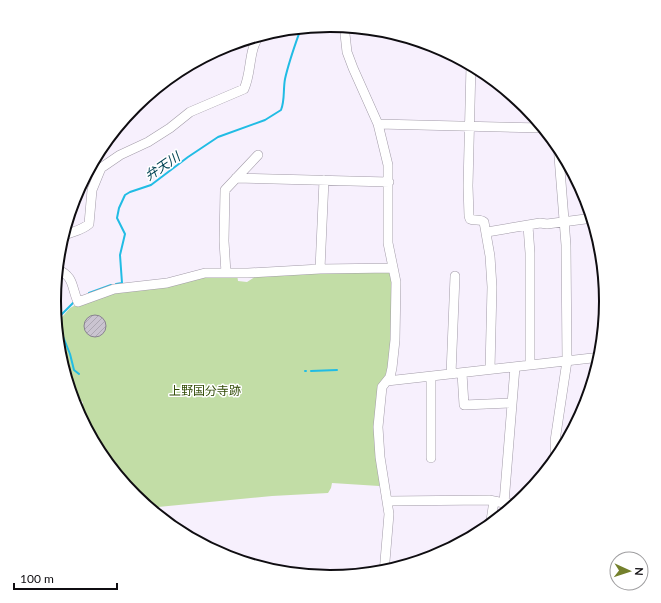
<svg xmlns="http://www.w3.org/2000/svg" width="661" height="603" font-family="Lato,'Noto Sans JP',sans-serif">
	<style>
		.park { fill: #c2dda6 }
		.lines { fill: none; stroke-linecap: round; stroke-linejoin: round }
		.stream { stroke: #21bce4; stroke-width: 2 }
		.building { fill: url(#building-hatch); stroke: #88828e }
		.minor-casing { stroke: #a29ba8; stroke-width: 10 }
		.minor { stroke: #fff; stroke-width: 9 }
		.labels { text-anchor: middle; stroke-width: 3; stroke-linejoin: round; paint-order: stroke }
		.park-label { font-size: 12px; fill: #304a05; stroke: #fff }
		.water-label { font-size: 13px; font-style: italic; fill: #034354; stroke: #fff }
		.rim { fill: none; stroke: #0f0d11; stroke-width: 2 }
	</style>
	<defs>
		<pattern id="building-hatch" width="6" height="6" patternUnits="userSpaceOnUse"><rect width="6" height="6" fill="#cac4d0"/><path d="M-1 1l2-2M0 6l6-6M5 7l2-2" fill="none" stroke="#aca7b2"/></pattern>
	</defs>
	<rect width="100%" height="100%" fill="#f7f0fd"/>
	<path class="park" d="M390,271L393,275C393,300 397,362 382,381L381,484L379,486L332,483L331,488L328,493L272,496L158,507L150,510L135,497L100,455L81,418L83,402L71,394L59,355L56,324L70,308L85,300L105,293L190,278L237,274L238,281L247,282L258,275Z"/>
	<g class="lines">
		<path class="stream" d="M116,284L122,283L120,255L125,234L117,218L119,208L125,195L130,192L151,185L188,157L218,137L265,120L281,110C285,100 283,90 285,79C289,61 295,45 301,28
			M89,293L111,285
			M56,320L75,301
			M57,332L62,334L70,354L74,370L79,374
			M305,371H306
			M311,371L337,370"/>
	</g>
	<path class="building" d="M84 326a11 11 0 1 1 22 0a11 11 0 1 1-22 0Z"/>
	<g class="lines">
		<defs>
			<path id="minor" d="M346,27L345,34L347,52L353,68L378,124L388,165V243L396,282L395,340L392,368L390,377L382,387L378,427L380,457L389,514L384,573
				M471,65L468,186L469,216L470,219C475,221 480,219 484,222L490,256L492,287L490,369
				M378,124L544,128
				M236,178L389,182
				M528,226L530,253V365
				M487,232L540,223L547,224L593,218
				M63,236C73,231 81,231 89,224L92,190L101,168L120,155L148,142L170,128L190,112L244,89C252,72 248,49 260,35
				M57,269C75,277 71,287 78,302L114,289L167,283L205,273H248L320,269L393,268
				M320,269L324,180
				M226,273L224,241L225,190L258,155
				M462,373L464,405L512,403
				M451,374L455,276
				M431,377V458
				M387,381L601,357
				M556,461L555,441L567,361L566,245L558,144
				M388,501L489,500L504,503H519
				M504,503L515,367
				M490,527L494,501"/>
		</defs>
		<use href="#minor" class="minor-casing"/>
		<use href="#minor" class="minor"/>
	</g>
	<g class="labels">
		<g class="park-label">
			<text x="205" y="395">上野国分寺跡</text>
		</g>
		<g class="water-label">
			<text transform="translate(162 166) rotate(-34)" y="5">弁天川</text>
		</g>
	</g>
	<path d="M0 0H661V603H0ZM61 301a269 269 0 1 1 538 0a269 269 0 1 1-538 0Z" fill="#fff" fill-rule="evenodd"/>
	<path class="rim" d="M61 301a269 269 0 1 1 538 0a269 269 0 1 1-538 0Z"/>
	<g transform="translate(629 571) rotate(93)"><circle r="19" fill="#ffffff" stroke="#9f9ea0"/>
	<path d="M0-3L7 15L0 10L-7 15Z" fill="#74802c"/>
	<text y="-6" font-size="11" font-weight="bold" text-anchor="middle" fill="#0f0d11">N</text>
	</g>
	<path d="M14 583v6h103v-6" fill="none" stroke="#0f0d11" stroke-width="2"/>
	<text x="20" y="583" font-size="12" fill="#0f0d11" stroke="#ffffff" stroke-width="3" paint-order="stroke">100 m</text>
</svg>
